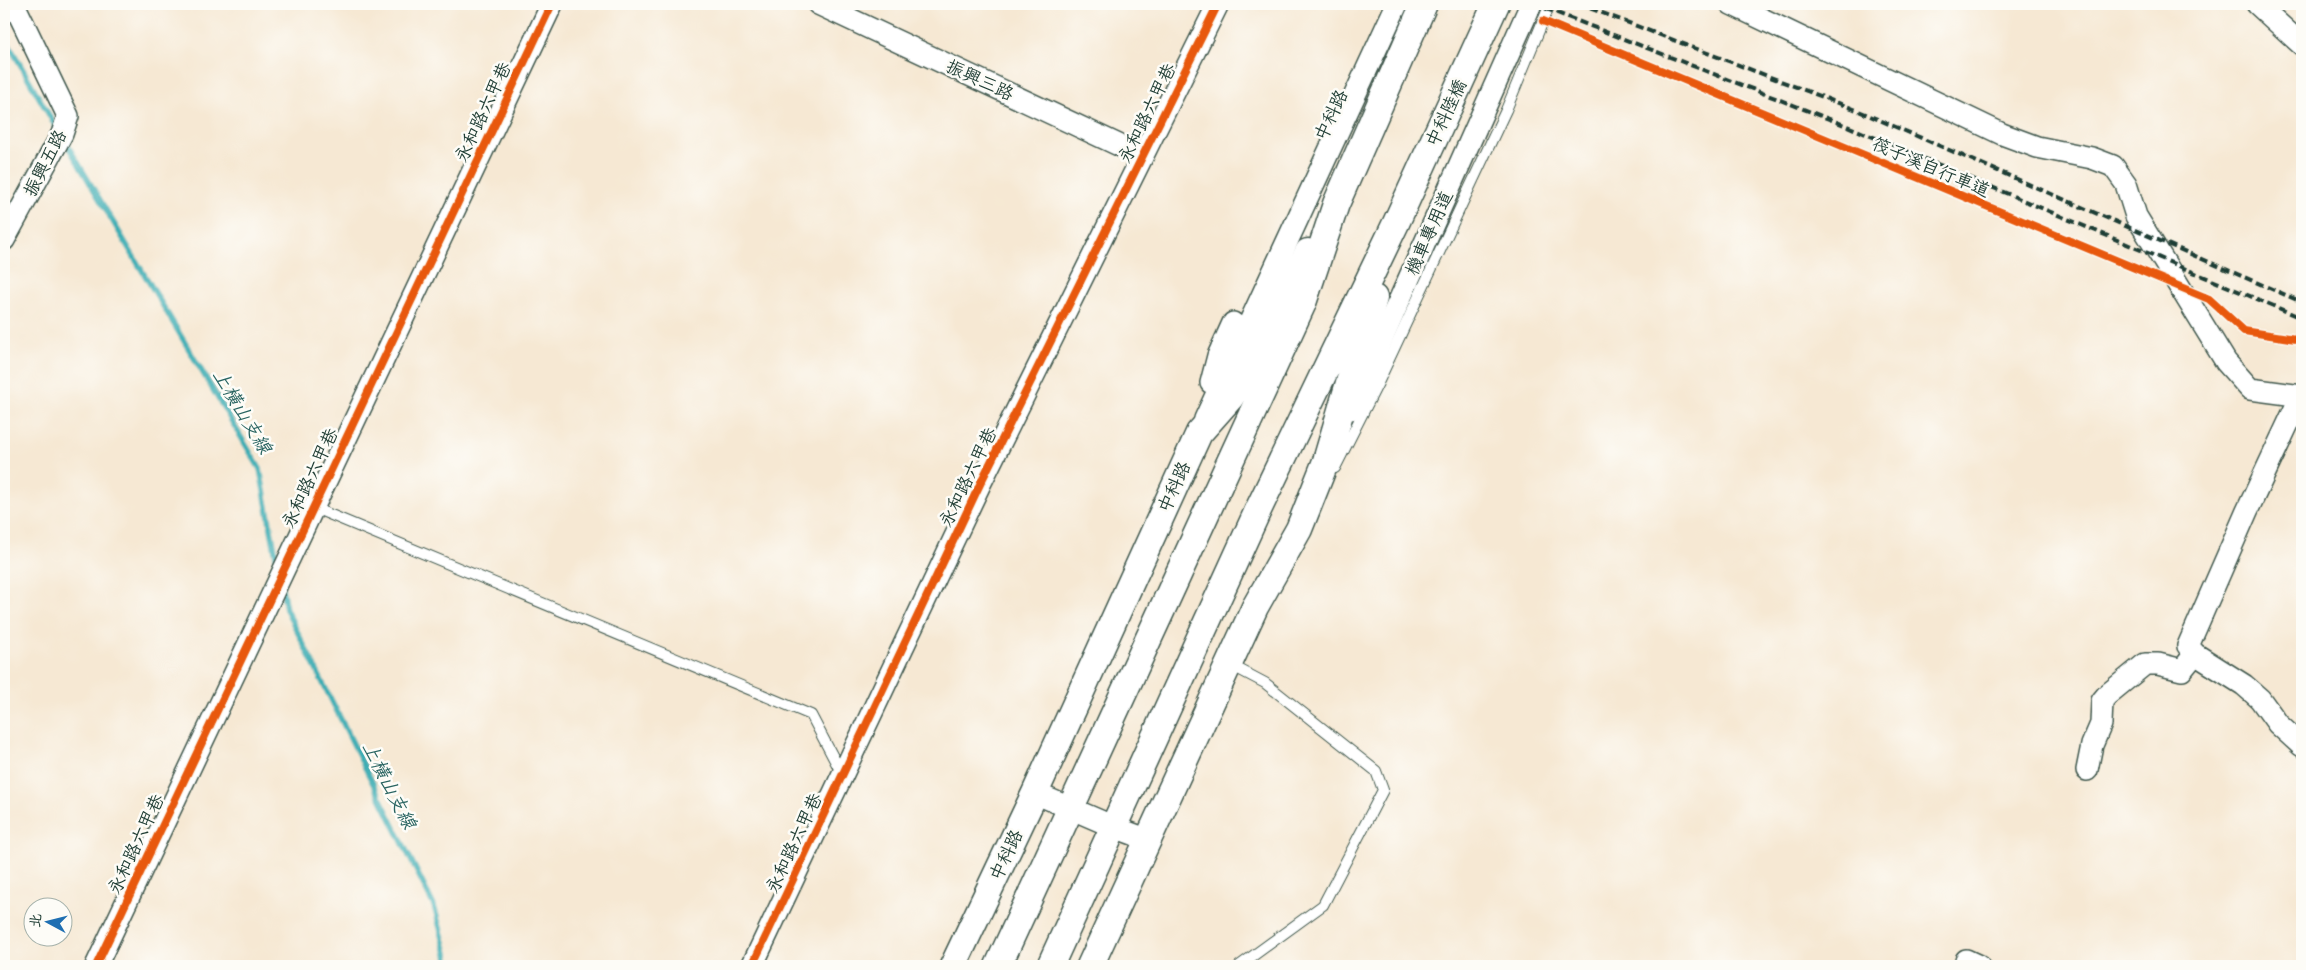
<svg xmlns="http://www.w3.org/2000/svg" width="2306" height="970" font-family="Itim,'LXGW WenKai TC',sans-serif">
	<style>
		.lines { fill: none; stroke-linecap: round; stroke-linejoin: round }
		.stream { stroke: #3cadb4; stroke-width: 5.5 }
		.service-casing { stroke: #3f574c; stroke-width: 12 }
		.minor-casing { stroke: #3f574c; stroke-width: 24 }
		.tertiary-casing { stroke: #3f574c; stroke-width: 29 }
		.service { stroke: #fff; stroke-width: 10 }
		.minor { stroke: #fff; stroke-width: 21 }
		.tertiary { stroke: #fff; stroke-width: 26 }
		.rail { stroke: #1f3d34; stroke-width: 4; stroke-dasharray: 8 4; stroke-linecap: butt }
		.cycleway-casing { stroke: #fdfcf7; stroke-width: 11 }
		.cycleway { stroke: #e8590c; stroke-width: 8 }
		.labels { text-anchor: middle; stroke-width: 5; stroke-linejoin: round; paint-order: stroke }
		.street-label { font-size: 18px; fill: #1f3d34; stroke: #fdfcf7 }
		.water-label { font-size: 19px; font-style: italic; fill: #296461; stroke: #fdfcf7 }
	</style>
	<rect width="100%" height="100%" fill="#fdfcf7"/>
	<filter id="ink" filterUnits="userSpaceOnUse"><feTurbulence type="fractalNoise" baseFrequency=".02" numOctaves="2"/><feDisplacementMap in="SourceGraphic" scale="10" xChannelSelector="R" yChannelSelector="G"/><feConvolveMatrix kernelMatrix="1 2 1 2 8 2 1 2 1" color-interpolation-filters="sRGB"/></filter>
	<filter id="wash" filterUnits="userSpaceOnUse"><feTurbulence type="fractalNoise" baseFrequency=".0096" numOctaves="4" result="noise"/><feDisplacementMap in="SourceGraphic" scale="20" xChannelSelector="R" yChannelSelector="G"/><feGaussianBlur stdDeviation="1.12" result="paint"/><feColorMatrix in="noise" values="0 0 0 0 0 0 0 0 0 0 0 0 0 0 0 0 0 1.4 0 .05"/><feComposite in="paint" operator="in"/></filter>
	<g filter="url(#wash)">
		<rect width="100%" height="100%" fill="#f6e8d3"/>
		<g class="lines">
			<path class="stream" d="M4,36L57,129
				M65,141L260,469L278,567
				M282,588L286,609L434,906L447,953L449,966"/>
		</g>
	</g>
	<g filter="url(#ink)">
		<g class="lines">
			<defs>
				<path id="service" d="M1335,468L1378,383L1506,110L1550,4
					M312,507L811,715L842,774
					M1229,664L1265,683L1376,771L1383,790L1323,905L1239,966"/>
				<path id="minor" d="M818,4L1142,156
					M1731,4L2002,134L2037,147L2092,158L2113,166L2126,184L2136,216L2226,362L2250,389L2302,396
					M2257,4L2302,45
					M4,240L62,134L68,116L14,4
					M1211,383L1218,356L1233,323
					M2301,396L2247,511L2188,646L2195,654L2244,685L2260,699L2278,724L2302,746
					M1351,409L1531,4
					M1205,419L1397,4
					M2087,770L2092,745L2101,724L2102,701L2107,695L2145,664H2158L2182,670L2195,654
					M1035,793L1114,827L1149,840
					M1966,960L1979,966
					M96,966L552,4
					M752,966L981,482L1218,4"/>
				<path id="tertiary" d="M953,966L1035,793L1199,433L1231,397L1308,252
					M998,966L1303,303L1336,204L1424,4
					M1050,966L1259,508L1396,223L1496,4
					M1090,966L1255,607L1299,529L1326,461L1374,298"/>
			</defs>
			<use href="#service" class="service-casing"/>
			<use href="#minor" class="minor-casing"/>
			<use href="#tertiary" class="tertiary-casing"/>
			<use href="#service" class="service"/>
			<use href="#minor" class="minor"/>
			<use href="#tertiary" class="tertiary"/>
			<path class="rail" d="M1534,4L1847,126L2302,318
				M1579,4L1854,109L2302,302"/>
			<defs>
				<path id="cycleway" d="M1543,21L2209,299L2244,331L2302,340
					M96,966L552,4
					M752,966L981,482L1218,4"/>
			</defs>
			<use href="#cycleway" class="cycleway-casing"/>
			<use href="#cycleway" class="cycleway"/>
		</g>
	</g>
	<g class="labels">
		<g class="street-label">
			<text transform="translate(980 80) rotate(25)" y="6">振興三路</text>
			<text transform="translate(483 112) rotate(-65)" y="6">永和路六甲巷</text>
			<text transform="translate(1147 113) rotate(-64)" y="6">永和路六甲巷</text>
			<text transform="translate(1446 113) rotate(-65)" y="6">中科陸橋</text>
			<text transform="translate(1331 115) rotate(-65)" y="6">中科路</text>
			<text transform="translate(45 163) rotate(-63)" y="6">振興五路</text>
			<text transform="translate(1931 167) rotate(23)" y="6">筏子溪自行車道</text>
			<text transform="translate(1429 233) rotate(-66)" y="6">機車專用道</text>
			<text transform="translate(968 477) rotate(-64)" y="6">永和路六甲巷</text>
			<text transform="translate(310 478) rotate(-65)" y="6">永和路六甲巷</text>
			<text transform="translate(1174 487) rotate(-66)" y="6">中科路</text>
			<text transform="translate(794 843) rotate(-65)" y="6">永和路六甲巷</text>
			<text transform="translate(136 844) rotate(-65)" y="6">永和路六甲巷</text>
			<text transform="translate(1006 855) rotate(-65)" y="6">中科路</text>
		</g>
		<g class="water-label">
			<text transform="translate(243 411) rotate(59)" y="7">上橫山支線</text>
			<text transform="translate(390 785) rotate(63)" y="7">上橫山支線</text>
		</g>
	</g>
	<rect width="2306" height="970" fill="none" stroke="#fdfcf7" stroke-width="20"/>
	<g transform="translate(48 922) rotate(277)"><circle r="24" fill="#fdfcf7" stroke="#a4b0a9"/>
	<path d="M0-4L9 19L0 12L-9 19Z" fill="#1f6fb2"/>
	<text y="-8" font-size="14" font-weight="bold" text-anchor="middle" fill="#1f3d34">北</text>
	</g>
</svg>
